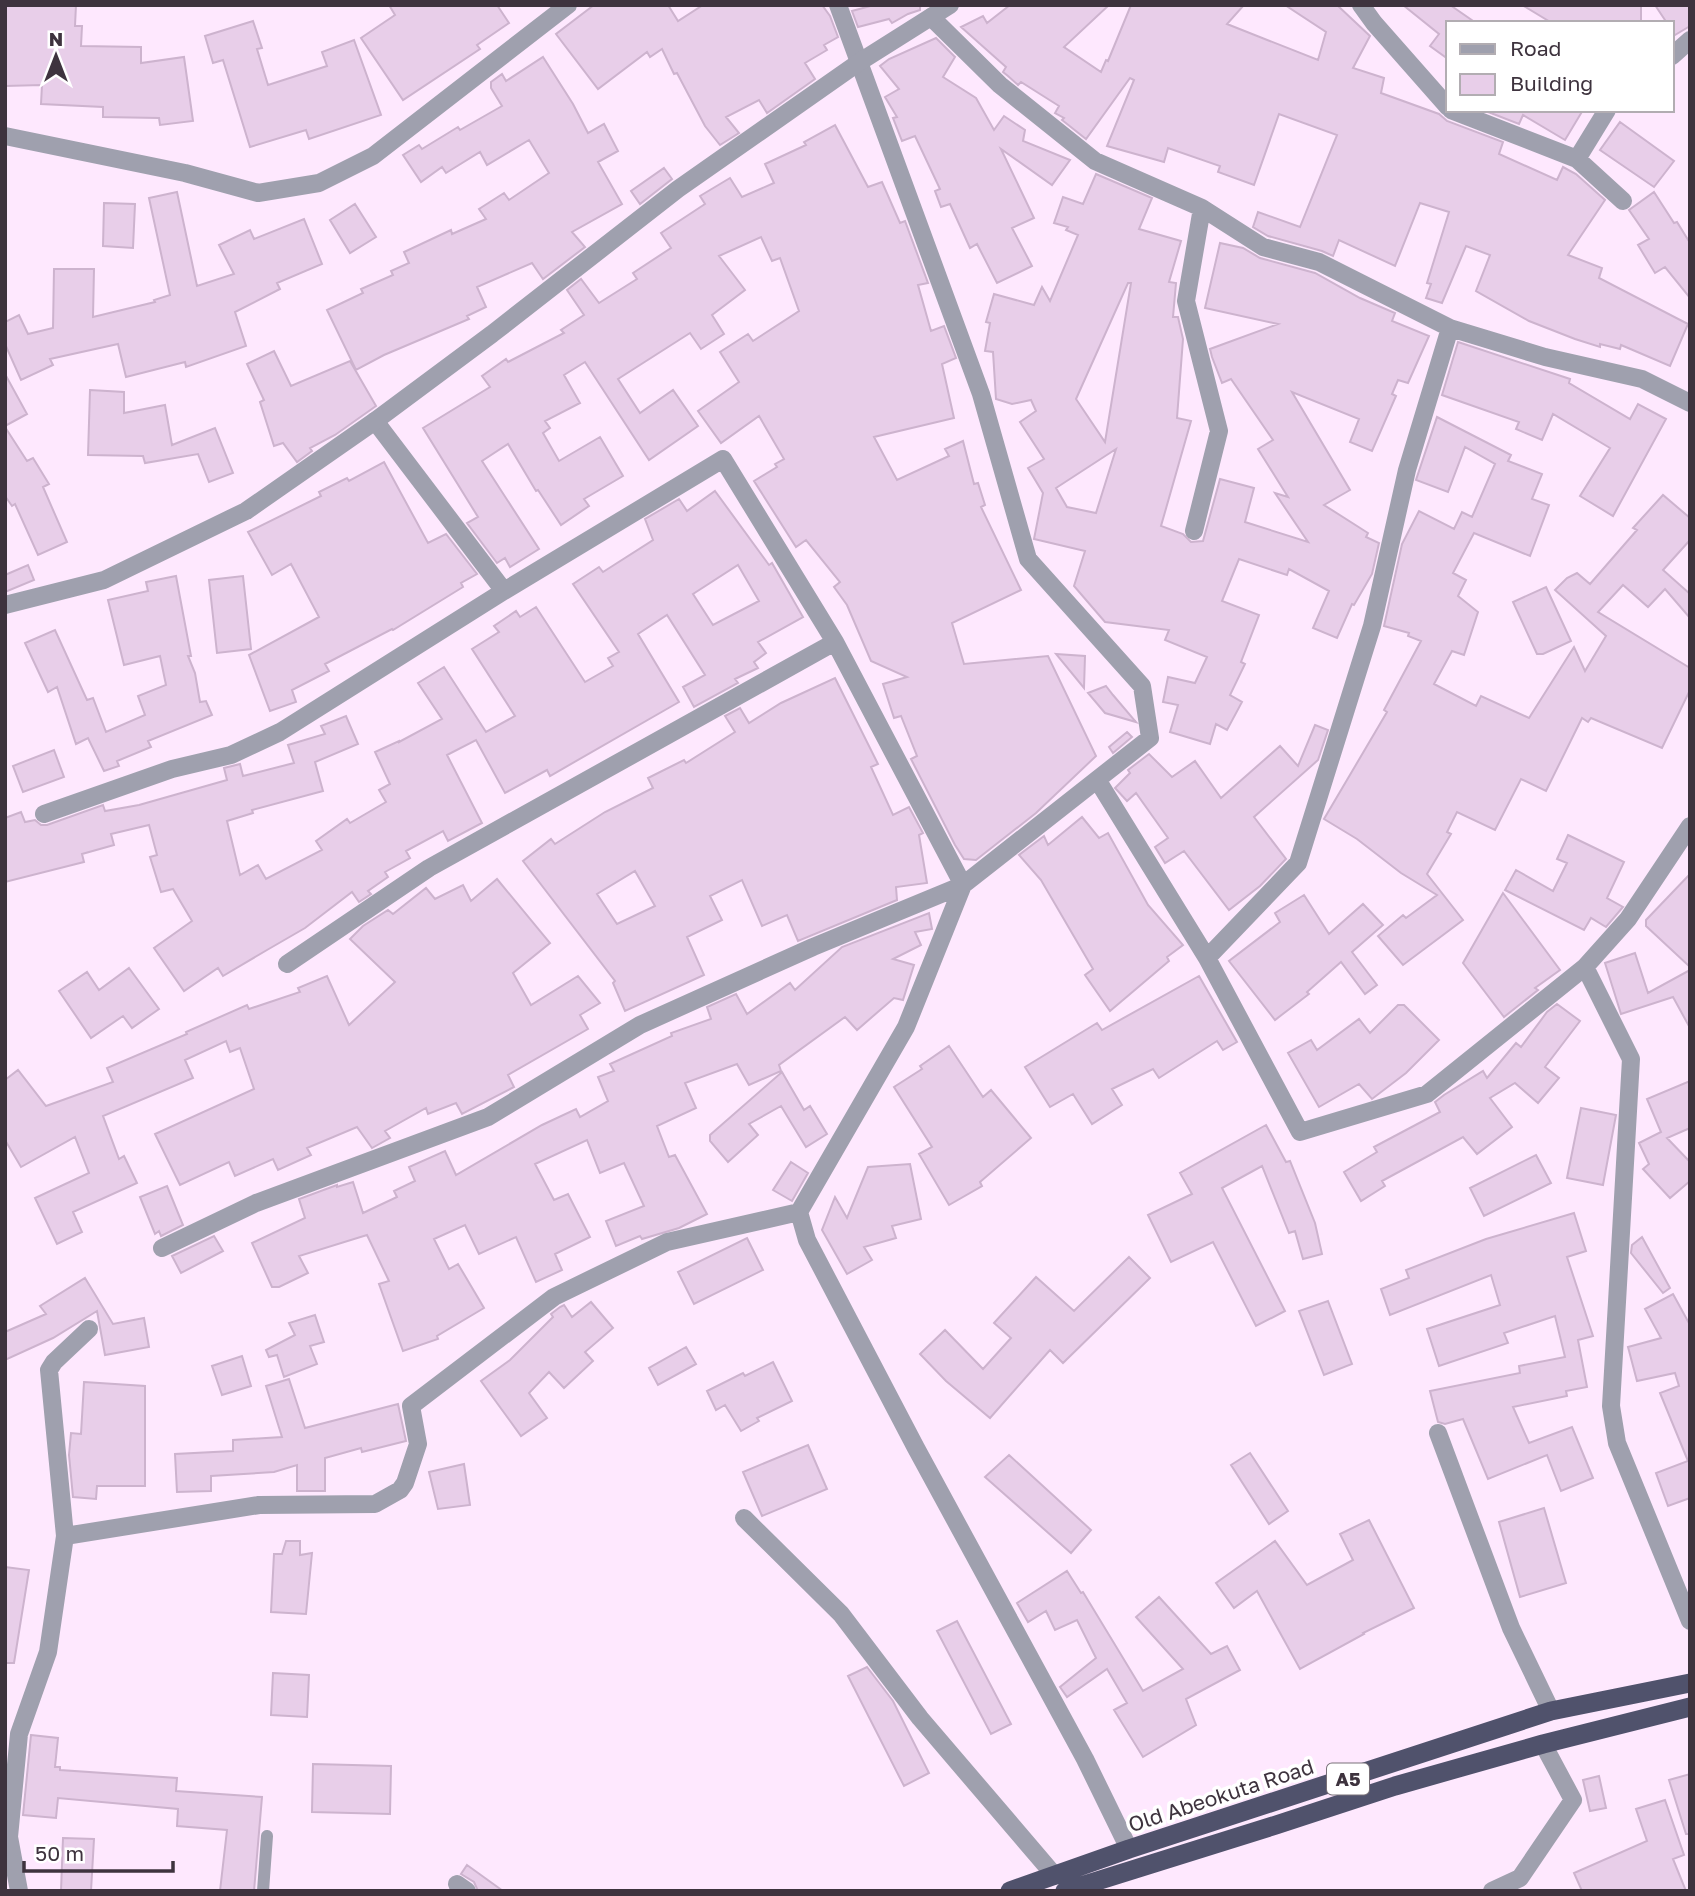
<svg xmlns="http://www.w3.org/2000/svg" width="1695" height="1896" font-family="'Golos Text',sans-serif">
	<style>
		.building { fill: #e8cee9; stroke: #cdb3ce; stroke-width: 2; fill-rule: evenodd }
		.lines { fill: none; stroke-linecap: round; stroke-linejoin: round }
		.service { stroke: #9fa0ae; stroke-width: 12 }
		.minor { stroke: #9fa0ae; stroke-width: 18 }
		.tertiary { stroke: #9fa0ae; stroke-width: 18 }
		.trunk { stroke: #50526c; stroke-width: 19 }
		.labels { text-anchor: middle; stroke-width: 7; stroke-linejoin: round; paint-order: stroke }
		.shield { fill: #fff; stroke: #787078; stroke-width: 2 }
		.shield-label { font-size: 19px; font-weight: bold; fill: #3e333e }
		.street-label { font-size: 21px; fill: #3e333e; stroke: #fff }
	</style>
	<rect width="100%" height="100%" fill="#fee8fe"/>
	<path class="building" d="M5,5H76L75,26H82L81,46L141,47V63L184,57L193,121L160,125L159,118L103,117V107L41,104L42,85L5,86Z
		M389,5H497L509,23L477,45L480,49L403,100L361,38L395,15Z
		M594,5H668L678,21L703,5H822L830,16L838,37L824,45L827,50L805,63L815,79L767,113L759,100L726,117L739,133L720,145L705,126L677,73L674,74L662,49L650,57L647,52L598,89L556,34Z
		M874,5H922L920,7V10L908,14L892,23L889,19L858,27L852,11Z
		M1010,5H1109L1064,47L1101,72L1106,60L1108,61L1131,5H1244L1227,24L1318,60L1326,32L1285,5H1337L1370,36L1353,68L1384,78L1381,93L1439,114L1447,121L1503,142L1499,154L1557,180L1563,167L1576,174L1605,200L1568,255L1602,268L1599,278L1688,324L1670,366L1621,345L1620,349L1600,344V347L1575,339L1529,321L1476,291L1490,255L1466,246L1442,303L1426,298L1431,284L1427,283L1449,212L1420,203L1395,266L1339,240L1333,256L1322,251L1268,236L1253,227L1258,212L1300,227L1337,135L1279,114L1254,185L1218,172L1220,166L1168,148L1164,162L1107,146L1134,80L1130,78L1086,139L1062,120L1064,118L1055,113L1059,106L1021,82L1018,85L1008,76L1003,72L1006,67L961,27L983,16L987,23Z
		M1403,5H1450L1476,23H1448V59L1430,46L1439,34Z
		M1522,5H1641V23H1552Z
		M1655,5H1690V26L1675,35L1672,31V23H1667Z
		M253,21L262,48L257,49L268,85L327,66L322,52L354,40L381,115L309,139L306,130L250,147L223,60L213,63L205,36Z
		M936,38L955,57L943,77L976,98L994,130L1004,116L1025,130L1023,141L1070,160L1052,185L1001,149L1034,218L1012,228L1032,266L997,283L977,244L970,248L950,204L941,207L935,191L940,189L915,136L902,141L893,118L897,117L885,97L899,89L880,66L889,59Z
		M543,57L573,104L588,133L604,124L618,151L598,162L622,204L572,232L585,247L543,279L532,263L477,287L486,307L467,316L469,319L384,355L356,370L327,310L363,293L361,289L393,275L391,271L409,263L404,252L451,230L452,234L486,219L479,209L504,193L509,200L549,173L529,140L487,165L480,152L446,173L442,167L421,182L403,155L419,145L422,149L458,127L460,130L502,106L491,88V82L502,74L506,81Z
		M1483,110H1583L1565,140L1523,115L1519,124Z
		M1620,122L1674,161L1654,187L1600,150Z
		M835,125L868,187L882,182L900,223L905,221L928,283L918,285L931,331L944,326L956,358L942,364L954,418L874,437L897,480L949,456L945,449L963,441L974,484L978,483L985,505L981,507L1021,590L952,623L964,664L1048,656L1096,756L1036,813L976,860L964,859L955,845L911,759L917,756L901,716L894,718L883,684L907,677L871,661L847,605L834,587L840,582L806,540L796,547L754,481L777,467L775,464L784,459L759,416L721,443L698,411L739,382L720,352L748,334L753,341L799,311L780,258L772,261L761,237L719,256L745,290L712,315L724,334L701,349L690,333L618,379L640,413L673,390L698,426L649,460L585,362L564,375L580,403L545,421L550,428L543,433L559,461L600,437L623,476L584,499L589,506L561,525L538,490L536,491L508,444L482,461L539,549L510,567L505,558L497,563L467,523L478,517L423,428L490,387L482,376L506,359L508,362L564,333L561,330L584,315L567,290L581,279L599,303L637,279L633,273L671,248L661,233L705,204L700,196L730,178L742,197L774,183L765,164L806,145L804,142Z
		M664,168L672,179L640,204L631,191Z
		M1096,174L1152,198L1139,229L1181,241L1169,282L1176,283L1173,317H1178L1183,339L1177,418L1191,421L1161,526L1183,534L1191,542L1203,541L1220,479L1254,488L1245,522L1308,542L1275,493L1288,497L1258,449L1273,440L1231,379L1222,383L1212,357L1210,349L1278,324L1205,308L1220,243L1243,248L1260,258L1315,273L1360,298L1395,313L1392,321L1429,336L1408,383L1398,380L1392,394L1396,396L1372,451L1350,442L1359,419L1292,392L1350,490L1324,505L1368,533L1366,537L1379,543L1372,574L1354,605L1352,604L1337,638L1313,628L1329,591L1289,569L1287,575L1239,559L1222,601L1259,615L1241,662L1245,664L1230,695L1242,702L1227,730L1216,724L1210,744L1170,732L1178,705L1163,702L1168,677L1195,683L1207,657L1165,640L1169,630L1105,622L1074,586L1085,551L1034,539L1043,493L1028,468L1044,459L1020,422L1036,411L1031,400L1012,404L996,399L993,352L985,351L990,323L986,322L994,294L1034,305L1042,287L1050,301L1078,235L1066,230L1068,227L1054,223L1063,197L1083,204ZM1128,283H1131L1105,442L1076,399ZM1116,449L1096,513L1067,507L1056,488Z
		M177,192L197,286L234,274L219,245L250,230L254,239L304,219L322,264L277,283L280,289L235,312L246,346L186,367L185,362L126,377L118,344L50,359L53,365L21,380L5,344V322L19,315L28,334L53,328L54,269H94L93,317L155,302L154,300L170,295L149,198Z
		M1654,192L1674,223L1677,222L1690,243V298L1665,267L1655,273L1638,245L1649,239L1629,210Z
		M104,203L135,204L133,248L103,246Z
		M355,204L376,237L350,253L330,220Z
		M1458,342L1570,379L1569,383L1630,419L1638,404L1666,419L1613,516L1580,496L1610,448L1553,414L1542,440L1516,429L1519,422L1442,395Z
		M274,351L291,386L350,361L376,406L335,435L310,448L312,451L297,462L283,443L274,446L260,402L264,400L247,364Z
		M5,374L27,414L5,426Z
		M90,390L124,392V413L165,405L172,445L215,428L233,473L209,482L198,454L145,463L143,456L88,455Z
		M1437,417L1511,455L1508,461L1542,474L1532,499L1549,505L1530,556L1474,533L1453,573L1466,580L1458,596L1478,612L1464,655L1452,651L1434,684L1476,706L1481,696L1529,718L1574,647L1585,671L1606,636L1555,590L1567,578L1577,573L1590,584L1637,530L1633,528L1663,495L1690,518V540L1663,570L1690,594V618L1665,589L1648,607L1623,585L1598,612L1690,668V690L1662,748L1591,718L1588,722L1582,718L1546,791L1521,779L1495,830L1457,812L1447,832L1451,834L1427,874L1463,920L1403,965L1378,936L1403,915L1406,918L1437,895L1401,873L1357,839L1324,819L1387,712L1384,710L1421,641L1408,636L1409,633L1384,626L1402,544L1419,511L1454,529L1462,512L1472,517L1495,464L1465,447L1448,492L1416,480Z
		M5,427L27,461L33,458L49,484L43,487L67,542L38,555L15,504L12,506L5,496Z
		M384,462L428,543L446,534L477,574L461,583L463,587L393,630L392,629L325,664L329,671L292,690L296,702L270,711L249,655L319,617L291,564L272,575L248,532L321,496L319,492L347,478L349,481Z
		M715,491L769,565L772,563L803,617L758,642L766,653L754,662L758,668L735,679L738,683L694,707L683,687L705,675L667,615L638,634L679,702L550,776L547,770L505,793L476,740L447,755L482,823L448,841L443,831L406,851L410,858L385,872L388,877L368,891L371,894L359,902L352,892L305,928L267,950L223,976L218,968L184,991L154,948L192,921L173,889L161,892L150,857L157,855L149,825L111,834L114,845L82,854L84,862L5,882V818L21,812L25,822L35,820L41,825H47L103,805L105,811L139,805L227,780L224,768L240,764L243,776L294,763L288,745L325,734L321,726L346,716L358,744L315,762L323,791L252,810L253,813L227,821L240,875L258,865L266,879L322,850L316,841L347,819L350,823L386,802L379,790L390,784L375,752L399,741V742L442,719L418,683L444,667L486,732L515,716L472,649L499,632L494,626L516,611L520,617L536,607L585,682L613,666L608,658L619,652L573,584L599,567L603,572L653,540L645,519L679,499L687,511ZM738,565L759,601L713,625L693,594Z
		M28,565L34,580L5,592V575Z
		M176,576L191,656H188L195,673L200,702L206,701L212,715L148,741L151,747L117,761L119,766L104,771L88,738L76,744L57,687L48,692L25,643L55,630L87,700L93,698L106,732L145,715L138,696L166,685L160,656L124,665L108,600L148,591L146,582Z
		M243,576L251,649L217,653L209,580Z
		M1546,587L1571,641L1543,654H1537L1513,602Z
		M1056,654L1085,656L1084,688Z
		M835,678L878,764L871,767L893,815L909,807L923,833L919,835L927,883L896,887L897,900L798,941L787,915L762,926L742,880L710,896L722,920L687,937L704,975L625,1011L613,983L615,981L523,861L551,839L555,844L605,812L653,788L648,778L684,760L686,763L735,732L725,716L740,708L749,723L781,703ZM635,871L655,906L617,924L597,894Z
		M1106,686L1113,695L1136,722L1105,713L1088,693Z
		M1315,725L1328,730L1318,760L1254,817L1286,859L1260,886L1229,910L1184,851L1165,863L1155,847L1168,838L1136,793L1127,801L1115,788L1130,773L1128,770L1149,754L1172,777L1195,761L1221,798L1280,746L1298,766Z
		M1127,732L1132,737L1113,753L1109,747Z
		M54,750L64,777L23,792L13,766Z
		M1082,817L1099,838L1108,833L1148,905L1183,945L1167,957L1169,961L1110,1011L1085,975L1093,969L1041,880L1019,855L1044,836L1048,845Z
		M1568,835L1624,862L1607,898L1623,907L1606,927L1591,918L1584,930L1505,890L1516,870L1553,891L1567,863L1557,859Z
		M1690,874V967L1646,926V920Z
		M497,879L550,943L513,973L531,1005L578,976L600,1003L580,1015L588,1029L508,1075L514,1087L462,1114L456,1103L428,1114L426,1108L385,1131L390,1138L372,1148L357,1127L307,1148L311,1155L278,1170L273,1159L235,1176L229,1162L180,1185L155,1134L254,1089L240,1048L230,1052L226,1041L185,1060L193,1078L103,1116L119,1159L124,1156L137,1183L73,1212L82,1232L57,1244L35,1198L89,1173L75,1137L21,1167L5,1140V1080L18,1070L46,1106L113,1082L107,1068L187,1034L186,1032L247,1005L249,1009L300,992L298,988L327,976L349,1025L395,982L350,939L363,926L388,910L393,914L426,888L435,899L463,885L471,901Z
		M1503,893L1560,970L1535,988L1538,990L1504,1017L1463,963Z
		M1304,895L1329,934L1363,904L1383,925L1352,952L1377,985L1365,994L1341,962L1307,992L1309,994L1275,1020L1229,961L1280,922L1275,913Z
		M929,913L932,929L915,932L921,945L893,959L914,965L903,1000L894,998L857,1030L845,1017L779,1065L781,1071L749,1085L737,1064L685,1083L696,1108L657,1126L669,1157L675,1155L707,1214L679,1228L642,1239L640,1236L616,1246L606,1221L644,1206L624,1163L600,1173L587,1140L535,1164L554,1200L568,1194L590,1237L555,1254L562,1270L536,1282L516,1237L479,1254L465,1225L434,1239L449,1269L458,1264L484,1308L437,1336L438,1339L403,1351L379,1284L389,1281L367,1235L299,1256L308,1273L279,1287H272L252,1243L305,1218L299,1199L337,1185V1187L353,1182L363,1213L397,1197L394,1191L415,1181L409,1167L445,1151L456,1175L542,1125L576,1109L580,1117L608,1101L598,1077L614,1071L610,1064L672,1036L671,1033L711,1019L707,1007L736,994L747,1014L790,983L795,990L842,947Z
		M1635,953L1648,993L1690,970V1028L1673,997L1621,1014L1605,963Z
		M129,968L159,1009L132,1028L123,1016L91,1038L59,991L87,972L99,990Z
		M1199,976L1237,1042L1223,1050L1217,1041L1159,1078L1153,1069L1112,1089L1122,1105L1092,1124L1073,1094L1050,1107L1025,1067L1097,1023L1102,1030Z
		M1557,1004L1580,1021L1545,1067L1559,1078L1538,1103L1515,1083L1490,1098L1512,1127L1477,1154L1463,1137L1382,1181L1385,1186L1361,1201L1344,1172L1377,1152L1374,1147L1440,1112L1435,1102L1444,1095L1483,1071L1487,1078L1516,1043L1521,1047L1547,1012Z
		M1398,1005H1404L1439,1040L1406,1073L1372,1099L1359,1084L1319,1107L1288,1053L1311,1040L1317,1050L1359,1019L1370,1033Z
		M949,1046L983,1097L991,1090L1031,1138L980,1182L982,1186L949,1205L919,1154L932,1147L894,1087L922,1069L920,1066Z
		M782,1072L804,1110L810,1106L827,1134L806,1147L781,1106L749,1124L758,1135L728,1162L710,1141V1135Z
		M1690,1081V1128L1667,1138L1690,1162V1181L1670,1198L1643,1169L1649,1164L1639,1143L1661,1132L1647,1099Z
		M1581,1108L1616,1115L1603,1185L1567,1178Z
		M1266,1125L1286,1162L1290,1161L1315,1223L1322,1254L1303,1259L1295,1231L1289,1233L1262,1166L1222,1188L1285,1311L1256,1326L1213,1242L1171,1262L1148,1215L1192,1194L1180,1173Z
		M1536,1155L1551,1183L1484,1216L1470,1188Z
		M791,1162L808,1173L792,1201L773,1190Z
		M910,1164L921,1219L892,1226L896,1238L864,1247L872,1260L847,1274L822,1230L835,1197L847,1218L868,1167Z
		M167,1186L183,1225L161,1236L159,1231L155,1234L140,1197Z
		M1574,1213L1586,1251L1567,1257L1593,1336L1578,1340L1587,1387L1566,1391L1567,1396L1513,1407L1529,1443L1572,1427L1593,1478L1561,1491L1547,1455L1488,1479L1463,1419L1445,1424L1438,1422L1430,1391L1520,1373L1519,1366L1565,1357L1555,1316L1504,1333L1508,1343L1439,1366L1427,1329L1500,1305L1491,1275L1390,1315L1381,1289L1409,1278L1406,1270L1486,1239Z
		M214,1236L223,1251L181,1273L172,1256Z
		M1642,1237L1670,1288L1663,1293L1631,1253L1632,1245Z
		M747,1238L763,1270L694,1304L678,1272Z
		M1129,1257L1150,1278L1063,1363L1050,1350L990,1418L946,1381L920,1354L945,1330L983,1369L1011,1338L994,1323L1036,1277L1074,1311Z
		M85,1278L113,1324L144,1318L149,1347L105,1355L97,1311L53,1338L5,1360V1332L46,1314L40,1306Z
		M1673,1294L1690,1325V1498L1668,1506L1656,1473L1688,1461L1660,1393L1679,1386L1675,1373L1637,1381L1628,1347L1661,1338L1645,1309Z
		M1328,1301L1352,1364L1324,1375L1299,1311Z
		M591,1302L613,1328L585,1352L593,1361L564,1388L549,1372L529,1393L547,1418L521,1436L481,1381L510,1360L553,1317L551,1314L560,1307L564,1305L572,1317Z
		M315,1315L324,1342L310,1346L317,1364L284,1377L277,1355L269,1357L266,1350L295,1335L289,1323Z
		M686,1347L696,1364L658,1385L649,1368Z
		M242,1356L251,1386L222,1395L212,1366Z
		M773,1362L792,1401L757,1418L759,1421L741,1431L725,1405L716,1410L707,1391L743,1373L745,1376Z
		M289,1379L305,1428L398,1404L406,1441L362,1452L361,1448L325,1458V1491H297V1465L274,1472L211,1476V1491L177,1492L175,1454L233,1451V1440L282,1437L266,1386Z
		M84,1382L145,1386V1486H97L96,1499L73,1497L69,1455L71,1433L81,1434Z
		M808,1445L827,1489L762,1516L743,1472Z
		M1250,1453L1288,1511L1269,1524L1231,1465Z
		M1009,1455L1091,1530L1071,1553L985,1477Z
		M464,1464L470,1505L438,1509L429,1472Z
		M1544,1508L1566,1583L1520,1597L1499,1522Z
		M1369,1520L1414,1608L1363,1633L1364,1634L1300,1669L1257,1591L1234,1608L1216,1583L1275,1541L1307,1585L1353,1560L1340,1534Z
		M286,1541H300V1555L312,1553L306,1614L271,1612L274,1554H282Z
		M5,1567L29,1570L14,1663H5Z
		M1067,1571L1081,1593L1083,1592L1143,1691L1183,1669L1136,1617L1159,1597L1211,1654L1227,1646L1240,1670L1186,1699L1196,1725L1143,1757L1114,1710L1127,1703L1107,1669L1067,1697L1060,1687L1096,1658L1077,1620L1055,1630L1046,1611L1028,1622L1017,1603Z
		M957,1621L1011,1724L991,1734L937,1631Z
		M867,1667L893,1701L929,1773L904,1786L848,1676Z
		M273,1673L309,1675L307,1717L271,1715Z
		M31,1735L58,1738L55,1767H60V1770L177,1778L176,1791L262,1797L254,1891H220L227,1830L177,1826L178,1809L58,1798L56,1818L23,1815Z
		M313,1764L391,1766L390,1814L312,1812Z
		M1690,1774V1834H1686L1669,1780Z
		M1599,1776L1606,1808L1590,1811L1583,1780Z
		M1665,1800L1684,1855L1673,1859L1686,1891H1582L1574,1873L1647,1841L1636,1809Z
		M63,1838L94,1839L91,1891H61Z
		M467,1865L503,1891H478L474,1882L461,1874Z"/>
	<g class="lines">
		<path class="service" d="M263,1891L267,1836"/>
		<path class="minor" d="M1361,5L1374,23L1448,107
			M931,17L1000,85L1095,161L1202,208L1186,301L1219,431L1194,531
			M1672,56L1690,40
			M1451,110L1577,159L1607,110
			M5,136L185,173L258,193L319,183L373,156L568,5
			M1577,159L1623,201
			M1202,208L1263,247L1319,262L1450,328L1545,357L1642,379L1690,403
			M375,421L504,591L723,459L835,642L963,885L906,1027L799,1212L807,1240L916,1448L1085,1759L1129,1849
			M1098,781L1207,958L1300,1132L1427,1094L1585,967L1628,919L1690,826
			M44,814L172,769L231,755L280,732L504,591
			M1207,958L1298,863L1372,626L1407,470L1450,328
			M287,964L429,868L835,642
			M1585,967L1631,1059L1611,1406L1617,1443L1690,1621
			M162,1248L256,1203L488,1117L640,1025L813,947L963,885L1150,738L1142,686L1028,559L981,394L838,5
			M1438,1433L1511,1628L1551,1711
			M744,1518L841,1614L920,1718L1055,1876
			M65,1536L259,1505L375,1504L400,1490L405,1483L418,1444L411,1406L554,1297L667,1242L799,1212
			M457,1884L467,1891
			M19,1891L9,1837L19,1734L48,1652L65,1536L49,1370L54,1362L89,1329
			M1492,1891L1520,1878L1573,1800L1543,1744"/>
		<path class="tertiary" d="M5,605L104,580L246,511L375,421L492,334L678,189L858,63L950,5"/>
		<path class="trunk" d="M1010,1891L1129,1849L1551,1711L1690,1683
			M1065,1891L1276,1825L1395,1786L1543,1744L1690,1707"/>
	</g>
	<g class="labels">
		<rect class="shield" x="1327" y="1763.5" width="42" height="31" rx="5"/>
		<g class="shield-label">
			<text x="1348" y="1786">A5</text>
		</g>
		<g class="street-label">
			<text transform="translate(1221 1796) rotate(-18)" y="7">Old Abeokuta Road</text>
		</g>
	</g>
	<rect width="1695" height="1896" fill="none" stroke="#3e333e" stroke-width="14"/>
	<rect x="1446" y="21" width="228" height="91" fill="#ffffff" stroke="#b2adb2" stroke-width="2"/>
	<rect x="1460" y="44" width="35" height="10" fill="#9fa0ae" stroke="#b2adb2" stroke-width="2"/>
	<text x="1510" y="56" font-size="21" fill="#3e333e">Road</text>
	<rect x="1460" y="74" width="35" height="21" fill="#e8cee9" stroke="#b2adb2" stroke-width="2"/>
	<text x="1510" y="91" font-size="21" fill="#3e333e">Building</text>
	<g transform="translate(56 56)" stroke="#ffffff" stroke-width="5" paint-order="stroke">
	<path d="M0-5L12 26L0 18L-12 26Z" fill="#3e333e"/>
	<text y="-10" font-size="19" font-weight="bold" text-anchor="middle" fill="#3e333e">N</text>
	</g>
	<path d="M24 1861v10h149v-10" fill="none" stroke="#3e333e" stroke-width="3.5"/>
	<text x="35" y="1861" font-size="21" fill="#3e333e" stroke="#ffffff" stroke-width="5" paint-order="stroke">50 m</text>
</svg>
